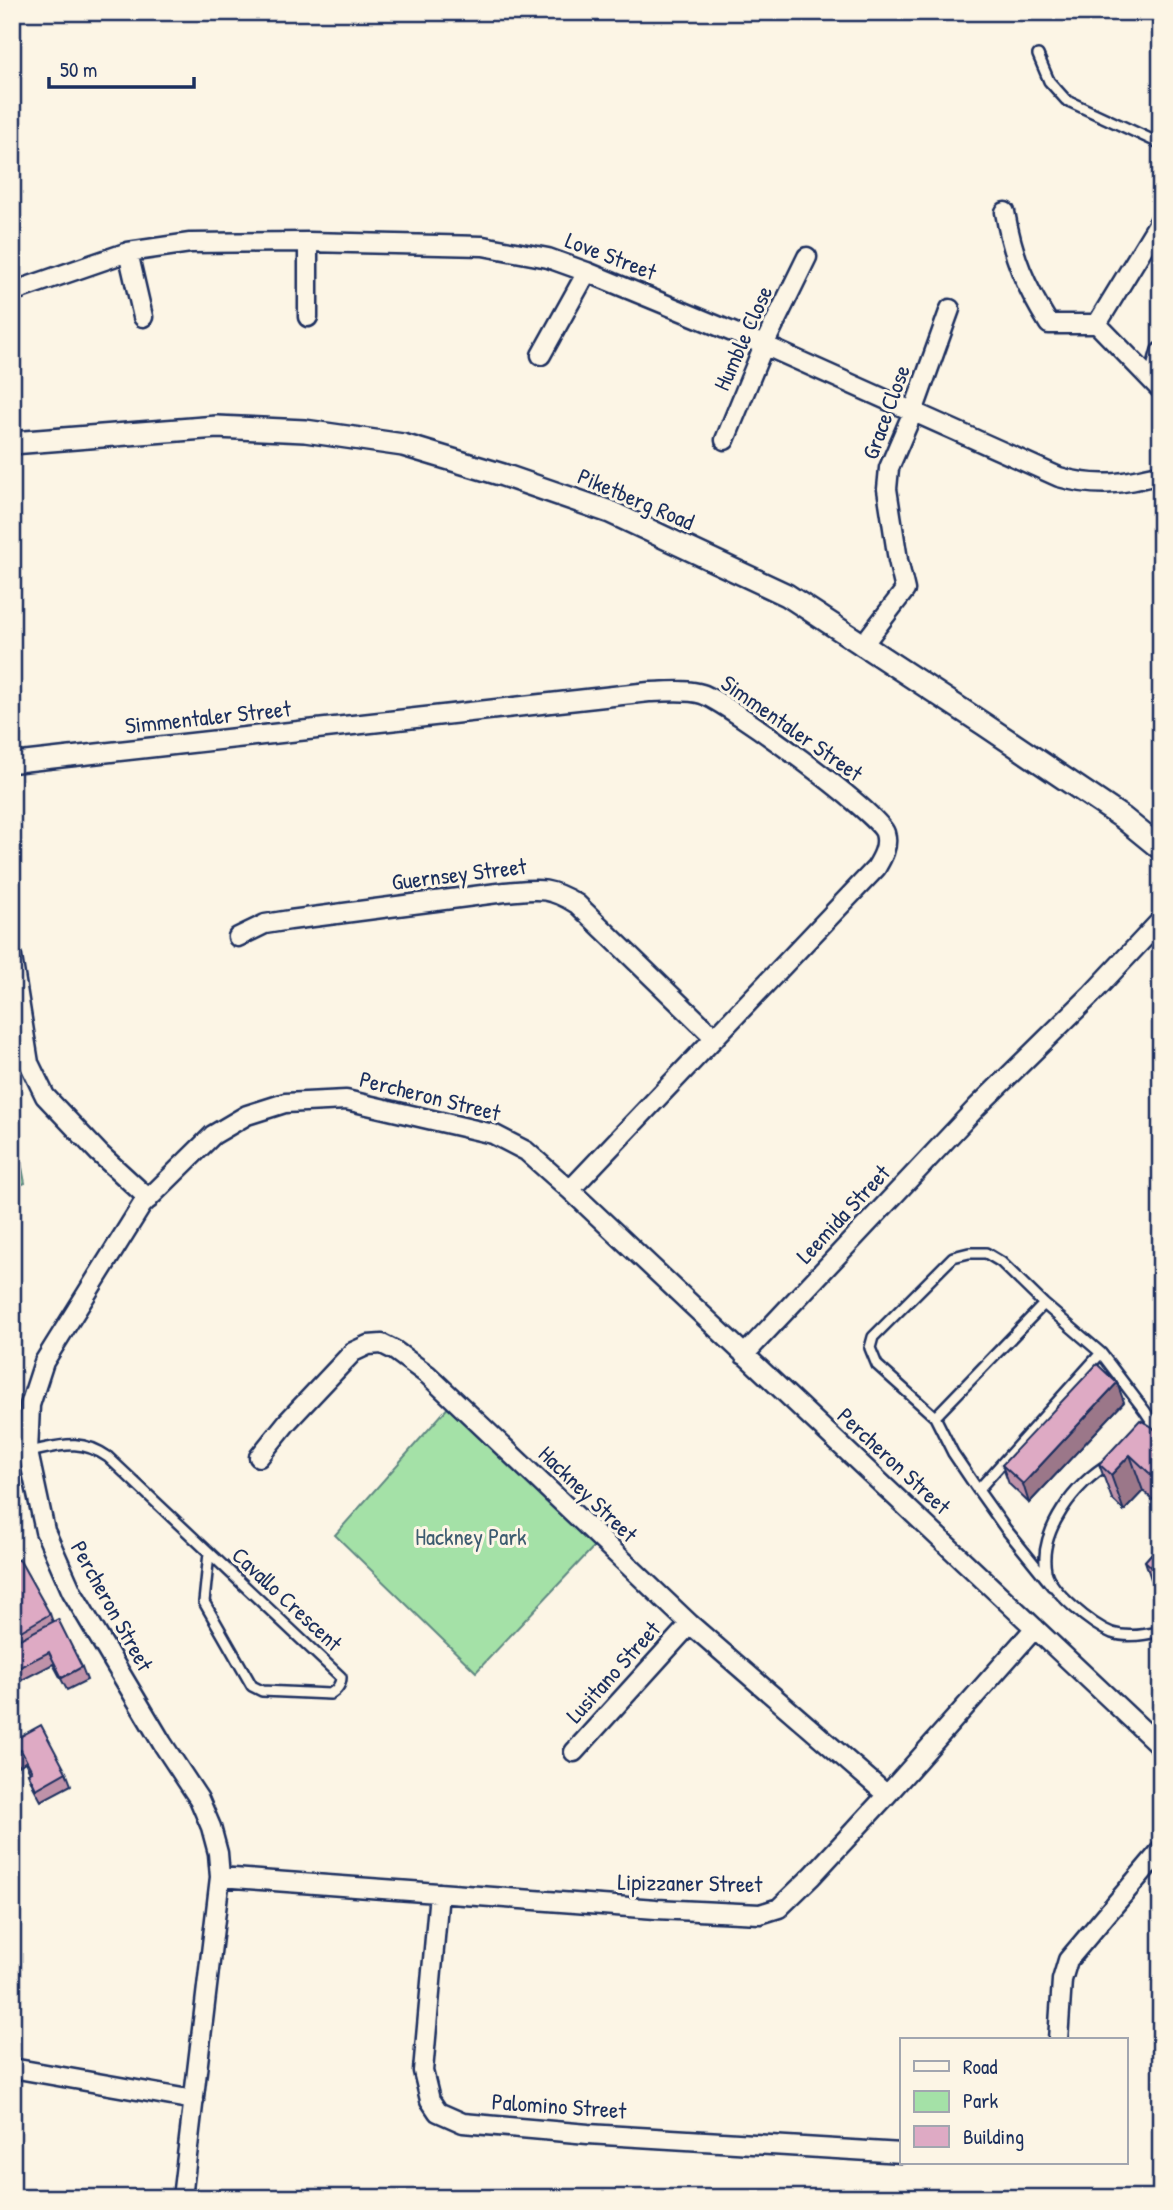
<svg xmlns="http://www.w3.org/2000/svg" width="1173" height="2210" font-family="'Patrick Hand',sans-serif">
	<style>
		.green { fill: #a4e1a7; stroke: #608882; stroke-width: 2 }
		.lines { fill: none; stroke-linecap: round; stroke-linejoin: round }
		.service-casing { stroke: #1b2f5e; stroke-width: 14 }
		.minor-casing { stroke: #1b2f5e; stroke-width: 23 }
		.tertiary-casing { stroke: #1b2f5e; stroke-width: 26 }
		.service { stroke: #fcf5e5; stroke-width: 9 }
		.minor { stroke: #fcf5e5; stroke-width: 18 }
		.tertiary { stroke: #fcf5e5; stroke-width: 21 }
		.wall { fill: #bf92a9; stroke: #1b2f5e; stroke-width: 2 }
		.shaded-wall { fill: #9b7789; stroke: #1b2f5e; stroke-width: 2 }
		.building { fill: #deaac4; stroke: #1b2f5e; stroke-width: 2 }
		.labels { text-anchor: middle; stroke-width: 6; stroke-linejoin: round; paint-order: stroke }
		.street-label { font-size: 23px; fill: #1b2f5e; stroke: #fcf5e5 }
		.park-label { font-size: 23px; fill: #3d5c70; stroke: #fcf5e5 }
	</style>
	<rect width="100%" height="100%" fill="#fcf5e5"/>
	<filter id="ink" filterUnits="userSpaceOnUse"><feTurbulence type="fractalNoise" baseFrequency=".0143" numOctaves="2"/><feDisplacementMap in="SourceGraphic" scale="14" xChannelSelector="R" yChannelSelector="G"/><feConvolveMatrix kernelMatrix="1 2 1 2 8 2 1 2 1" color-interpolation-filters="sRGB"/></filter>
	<g filter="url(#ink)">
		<path class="green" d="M12,1114L25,1183L12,1188Z
			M459,1395L604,1536L476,1672L335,1535Z"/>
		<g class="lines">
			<defs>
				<path id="service" d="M1038,55L1049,81L1066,100L1161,144
					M935,1417L1044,1304
					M28,1452C60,1446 79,1437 108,1457L341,1677C341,1685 337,1690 330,1694L262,1691L252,1686L204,1602L209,1553
					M1109,1464C1076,1482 1038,1532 1046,1571C1051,1592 1092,1625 1112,1633C1128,1638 1146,1635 1161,1631
					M978,1490L1101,1353
					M1052,1586L1005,1528L978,1490L953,1453L935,1417L877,1365L870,1348L873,1337L953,1257L969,1253H986L1001,1262L1044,1304L1101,1353L1145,1411L1161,1435"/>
				<path id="minor" d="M1005,212C1013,258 1025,285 1049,324H1097L1161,390
					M128,252L143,317
					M12,292L128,252L190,243L308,242L483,246L548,258L587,272L764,345L1059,477C1098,488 1123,484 1161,474
					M308,317V242
					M1097,324L1161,219
					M1161,352L1155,374L1161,388
					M541,355L587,272
					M725,440L764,345L807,257
					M862,646L905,590L898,560L887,489L889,468L913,412L950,309
					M12,763L649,692C666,692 686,689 702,694C727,702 879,813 885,833C889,846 882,858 876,868L570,1190
					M238,937L265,924L290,920L505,892C538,889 548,886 577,904L715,1038
					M12,957L29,1063L45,1096L99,1153L149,1199
					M744,1355L977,1107L1091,995L1161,920
					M259,1457L288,1421L353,1352L368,1345L382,1344L394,1350L428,1375L690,1624L887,1795
					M574,1752L690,1624
					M220,1877L656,1909L760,1914L779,1908L812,1876L887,1795L1035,1628
					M439,1893L423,2071L430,2100L438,2112L463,2123L588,2134L902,2153
					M1058,2040L1062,1980L1068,1960L1161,1850
					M12,2068L194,2100
					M182,2198L220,1877L218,1853L211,1827L199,1799L162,1743L72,1592L45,1531L28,1452L30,1405L44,1362L142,1205L213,1135L247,1115L285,1103L346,1100L493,1134L526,1151L570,1190L1161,1747"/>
				<path id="tertiary" d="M12,443L217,427L305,431L403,445L503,475L610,512L787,595L985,725L1123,818L1161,849"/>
			</defs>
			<use href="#service" class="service-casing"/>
			<use href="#minor" class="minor-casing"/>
			<use href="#tertiary" class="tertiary-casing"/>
			<use href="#service" class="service"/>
			<use href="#minor" class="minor"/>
			<use href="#tertiary" class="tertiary"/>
		</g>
		<path class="wall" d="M1124,1402L1029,1503L1009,1484L1002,1465Z
			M1161,1435V1507L1143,1491L1124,1511L1112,1499L1099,1464Z
			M1161,1543V1588L1151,1579L1145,1561Z
			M12,1563L50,1614L53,1622L82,1667L87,1680L67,1690L53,1664L22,1680L12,1661Z
			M12,1741L66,1772L71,1785L41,1801L33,1786L28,1773L30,1772L25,1762L19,1766L13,1755Z"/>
		<path class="shaded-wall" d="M1117,1383L1124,1402L1029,1503L1023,1484Z
			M1130,1455L1143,1491L1124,1511L1111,1475Z"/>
		<path class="building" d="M1097,1364L1117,1383L1023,1484L1002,1465Z
			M1140,1420L1151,1426L1161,1435V1484L1130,1455L1111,1475L1099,1464Z
			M1161,1543V1576L1145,1561Z
			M19,1559L50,1614L12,1636V1563Z
			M58,1619L82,1667L62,1678L49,1652L18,1668L12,1657V1643Z
			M41,1725L66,1772L36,1789L28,1773L32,1771L21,1750L14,1753L12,1750V1741Z"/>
	</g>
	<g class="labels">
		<g class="street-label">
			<text transform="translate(611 256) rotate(21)" y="8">Love Street</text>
			<text transform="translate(743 338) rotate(-66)" y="8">Humble Close</text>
			<text transform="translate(886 412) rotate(-70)" y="8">Grace Close</text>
			<text transform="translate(636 499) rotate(23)" y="8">Piketberg Road</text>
			<text transform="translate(208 717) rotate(-6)" y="8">Simmentaler Street</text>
			<text transform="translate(792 728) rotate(35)" y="8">Simmentaler Street</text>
			<text transform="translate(459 874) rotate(-7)" y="8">Guernsey Street</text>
			<text transform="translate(430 1096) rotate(14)" y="8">Percheron Street</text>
			<text transform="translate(843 1214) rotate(-47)" y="8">Leemida Street</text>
			<text transform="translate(894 1461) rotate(43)" y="8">Percheron Street</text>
			<text transform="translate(588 1494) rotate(44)" y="8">Hackney Street</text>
			<text transform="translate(287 1599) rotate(43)" y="8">Cavallo Crescent</text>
			<text transform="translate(112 1606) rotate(61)" y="8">Percheron Street</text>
			<text transform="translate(613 1672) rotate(-48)" y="8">Lusitano Street</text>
			<text transform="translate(690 1883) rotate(1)" y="8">Lipizzaner Street</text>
			<text transform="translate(559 2106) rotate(4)" y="8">Palomino Street</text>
		</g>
		<g class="park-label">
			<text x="471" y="1545">Hackney Park</text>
		</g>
	</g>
	<rect width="1173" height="2210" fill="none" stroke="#fcf5e5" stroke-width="42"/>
	<rect x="21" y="21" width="1131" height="2168" fill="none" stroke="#1b2f5e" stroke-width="2.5" filter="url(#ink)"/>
	<rect x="900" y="2038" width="228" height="126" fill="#fcf5e5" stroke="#a2a6af" stroke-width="2"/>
	<rect x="914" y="2061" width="35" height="10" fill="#fcf5e5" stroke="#a2a6af" stroke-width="2"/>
	<text x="963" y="2074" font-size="21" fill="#1b2f5e">Road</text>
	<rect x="914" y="2091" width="35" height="21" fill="#a4e1a7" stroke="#a2a6af" stroke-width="2"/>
	<text x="963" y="2108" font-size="21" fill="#1b2f5e">Park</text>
	<rect x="914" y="2126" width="35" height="21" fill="#deaac4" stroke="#a2a6af" stroke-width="2"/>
	<text x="963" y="2144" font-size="21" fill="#1b2f5e">Building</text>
	<path d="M49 77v10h145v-10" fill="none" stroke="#1b2f5e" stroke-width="3.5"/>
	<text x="60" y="77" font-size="21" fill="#1b2f5e" stroke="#fcf5e5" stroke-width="5" paint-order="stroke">50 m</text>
</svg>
